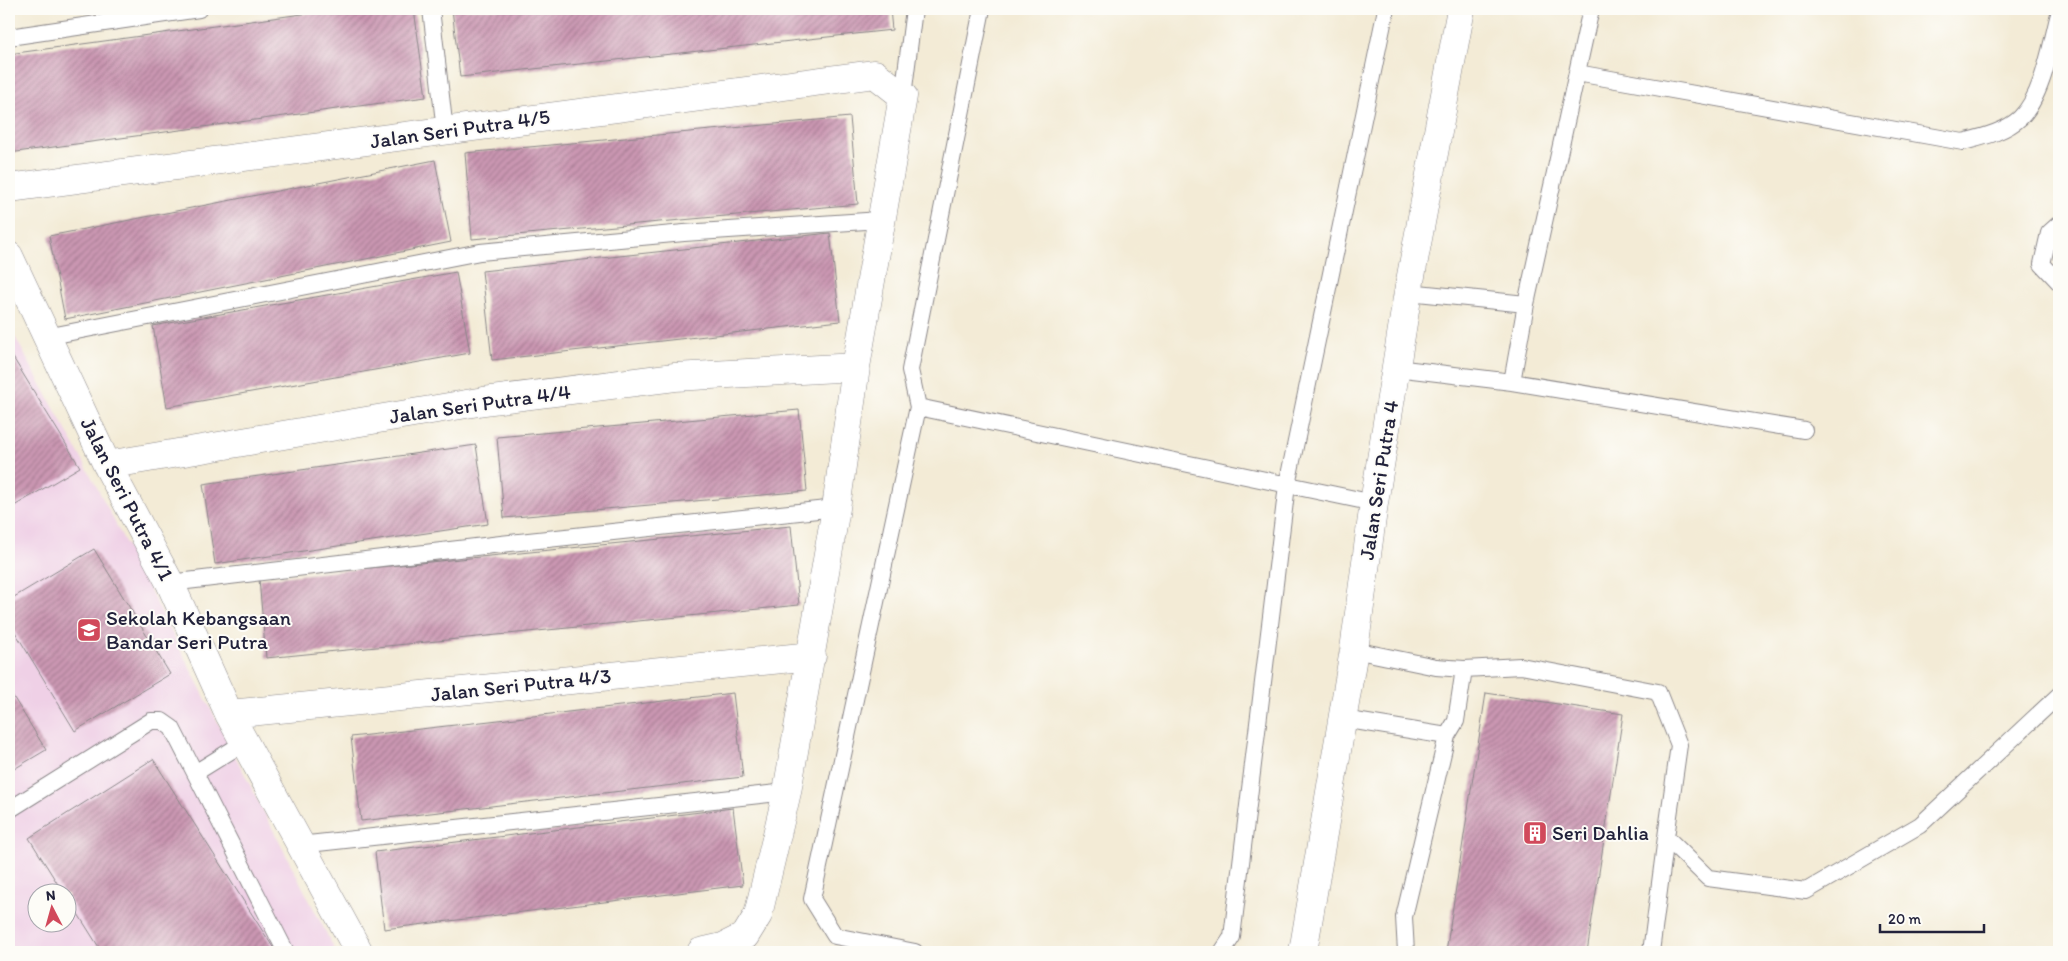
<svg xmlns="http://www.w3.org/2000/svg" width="2068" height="961" font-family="Itim,sans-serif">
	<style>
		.built { fill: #efd0e6; fill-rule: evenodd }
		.building { fill: url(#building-hatch) }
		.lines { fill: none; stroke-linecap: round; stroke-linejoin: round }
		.service-casing { stroke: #8a8688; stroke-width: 18 }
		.minor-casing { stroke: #8a8688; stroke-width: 29 }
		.service { stroke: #fff; stroke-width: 16 }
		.minor { stroke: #fff; stroke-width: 28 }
		.labels { text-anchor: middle; stroke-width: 4; stroke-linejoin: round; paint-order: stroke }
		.street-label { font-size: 21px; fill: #22223b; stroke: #fdfcf7 }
		.poi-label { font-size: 21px; fill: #22223b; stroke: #fdfcf7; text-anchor: start }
	</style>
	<defs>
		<pattern id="building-hatch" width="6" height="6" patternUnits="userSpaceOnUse" patternTransform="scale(1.25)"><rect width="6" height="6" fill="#cb97b2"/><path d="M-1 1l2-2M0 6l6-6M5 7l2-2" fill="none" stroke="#a47b92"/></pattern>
	</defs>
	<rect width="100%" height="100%" fill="#fdfcf7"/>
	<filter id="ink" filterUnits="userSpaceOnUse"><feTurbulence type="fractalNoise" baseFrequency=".02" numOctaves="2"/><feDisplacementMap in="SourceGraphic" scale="10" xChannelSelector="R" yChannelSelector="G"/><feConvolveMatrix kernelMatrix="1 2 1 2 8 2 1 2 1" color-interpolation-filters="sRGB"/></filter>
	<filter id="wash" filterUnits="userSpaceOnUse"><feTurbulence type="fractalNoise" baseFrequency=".0096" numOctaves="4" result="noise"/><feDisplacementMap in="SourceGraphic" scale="20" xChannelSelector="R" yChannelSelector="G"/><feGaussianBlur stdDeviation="1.12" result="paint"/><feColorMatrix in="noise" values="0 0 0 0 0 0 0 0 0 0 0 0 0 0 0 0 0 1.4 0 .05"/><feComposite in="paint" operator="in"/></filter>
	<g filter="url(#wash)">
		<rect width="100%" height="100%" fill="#f3ebd6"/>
		<path class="built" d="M14,335L89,472L336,952H9V336ZM38,894H68V924H38Z"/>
		<g id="blocks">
			<path class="building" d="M339,9H414L426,97L9,153V54Z
				M452,9H890L892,30L460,77Z
				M850,117L858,204L472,239L465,153Z
				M435,160L451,242L65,319L49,236Z
				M830,233L840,321L492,360L482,271Z
				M456,272L470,353L167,407L153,326Z
				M9,351L80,467L9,509Z
				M799,410L807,491L504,518L497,437Z
				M476,445L488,524L215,564L203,484Z
				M791,526L799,605L266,658L259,579Z
				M94,549L170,674L75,731L9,622V600Z
				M9,690L46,750L9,772Z
				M733,693L743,777L361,821L351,737Z
				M1486,693L1623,714L1587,952H1446Z
				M153,759L276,952H102L68,898V894H64L29,838Z
				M733,808L743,885L384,929L375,852Z"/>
		</g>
	</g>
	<g filter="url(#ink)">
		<use href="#blocks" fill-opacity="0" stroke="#8a8688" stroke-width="1"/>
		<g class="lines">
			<defs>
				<path id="service" d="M431,9L445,131
					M9,37L199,9
					M1577,73L1963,142C1982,137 2005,132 2020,118C2043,96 2051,44 2059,14
					M903,96L914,9
					M2059,224L2049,233L2042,264L2059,282
					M1408,292L1526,304
					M46,337L480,252L684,233L881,220
					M1396,368L1512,382L1804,430
					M1512,382L1526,304L1591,9
					M918,407L1374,503
					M170,583L501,544L836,508
					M1354,650L1436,667L1464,669L1521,666L1658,692L1679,745L1666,837L1708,878L1806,891L1920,825L2059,695
					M1343,719L1447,736
					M245,742L195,773L286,952
					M9,810L151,721H162L172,728L195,773
					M299,845L787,792
					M915,952L835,936L812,899L918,407L910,370L982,9
					M1222,952L1232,937L1287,485L1386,9
					M1406,952L1404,917L1447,736L1456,721L1464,669
					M1651,952L1666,837"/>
				<path id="minor" d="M9,188L875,74L903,96L856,367L836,508L787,792L758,915L745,936L723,947L701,952
					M9,256L107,465L170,583L229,714L359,952
					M107,465L484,401L675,377L856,367
					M229,714L812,656
					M1303,952L1354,650L1374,503L1408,292L1461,9"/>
			</defs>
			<use href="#service" class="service-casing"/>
			<use href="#minor" class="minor-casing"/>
			<use href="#service" class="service"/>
			<use href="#minor" class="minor"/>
		</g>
	</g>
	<defs>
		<symbol id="school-square" viewBox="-11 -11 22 22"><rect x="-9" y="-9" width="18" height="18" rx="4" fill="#d1495b" stroke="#fdfcf7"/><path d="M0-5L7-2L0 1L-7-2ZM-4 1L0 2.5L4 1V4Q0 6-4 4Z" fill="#fff"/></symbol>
		<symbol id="building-square" viewBox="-11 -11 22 22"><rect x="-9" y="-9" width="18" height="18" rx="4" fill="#d1495b" stroke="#fdfcf7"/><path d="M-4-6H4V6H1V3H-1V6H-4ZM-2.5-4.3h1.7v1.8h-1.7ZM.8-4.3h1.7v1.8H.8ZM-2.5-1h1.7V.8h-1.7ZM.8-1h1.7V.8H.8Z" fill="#fff"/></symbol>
	</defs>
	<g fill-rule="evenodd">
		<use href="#school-square" x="75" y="616" width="28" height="28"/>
		<use href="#building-square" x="1521" y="819" width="28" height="28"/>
	</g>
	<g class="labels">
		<g class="street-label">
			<text transform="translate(460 129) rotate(-8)" y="7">Jalan Seri Putra 4/5</text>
			<text transform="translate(480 404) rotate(-8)" y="7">Jalan Seri Putra 4/4</text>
			<text transform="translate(1379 480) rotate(-81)" y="7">Jalan Seri Putra 4</text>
			<text transform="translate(127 499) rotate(63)" y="7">Jalan Seri Putra 4/1</text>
			<text transform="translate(521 685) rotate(-6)" y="7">Jalan Seri Putra 4/3</text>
		</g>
		<g class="poi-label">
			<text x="106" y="625">Sekolah Kebangsaan<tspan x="106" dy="24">Bandar Seri Putra</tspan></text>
			<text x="1552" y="840">Seri Dahlia</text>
		</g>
	</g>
	<rect width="2068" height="961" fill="none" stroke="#fdfcf7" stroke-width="30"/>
	<g transform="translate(52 908) rotate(354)"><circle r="24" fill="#fdfcf7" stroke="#a5a5ac"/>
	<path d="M0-4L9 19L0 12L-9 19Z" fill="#d1495b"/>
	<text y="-8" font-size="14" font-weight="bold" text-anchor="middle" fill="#22223b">N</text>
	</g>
	<path d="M1880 924v8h104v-8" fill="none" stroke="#22223b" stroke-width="2.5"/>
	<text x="1888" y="924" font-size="15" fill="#22223b" stroke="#fdfcf7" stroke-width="4" paint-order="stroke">20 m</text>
</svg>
